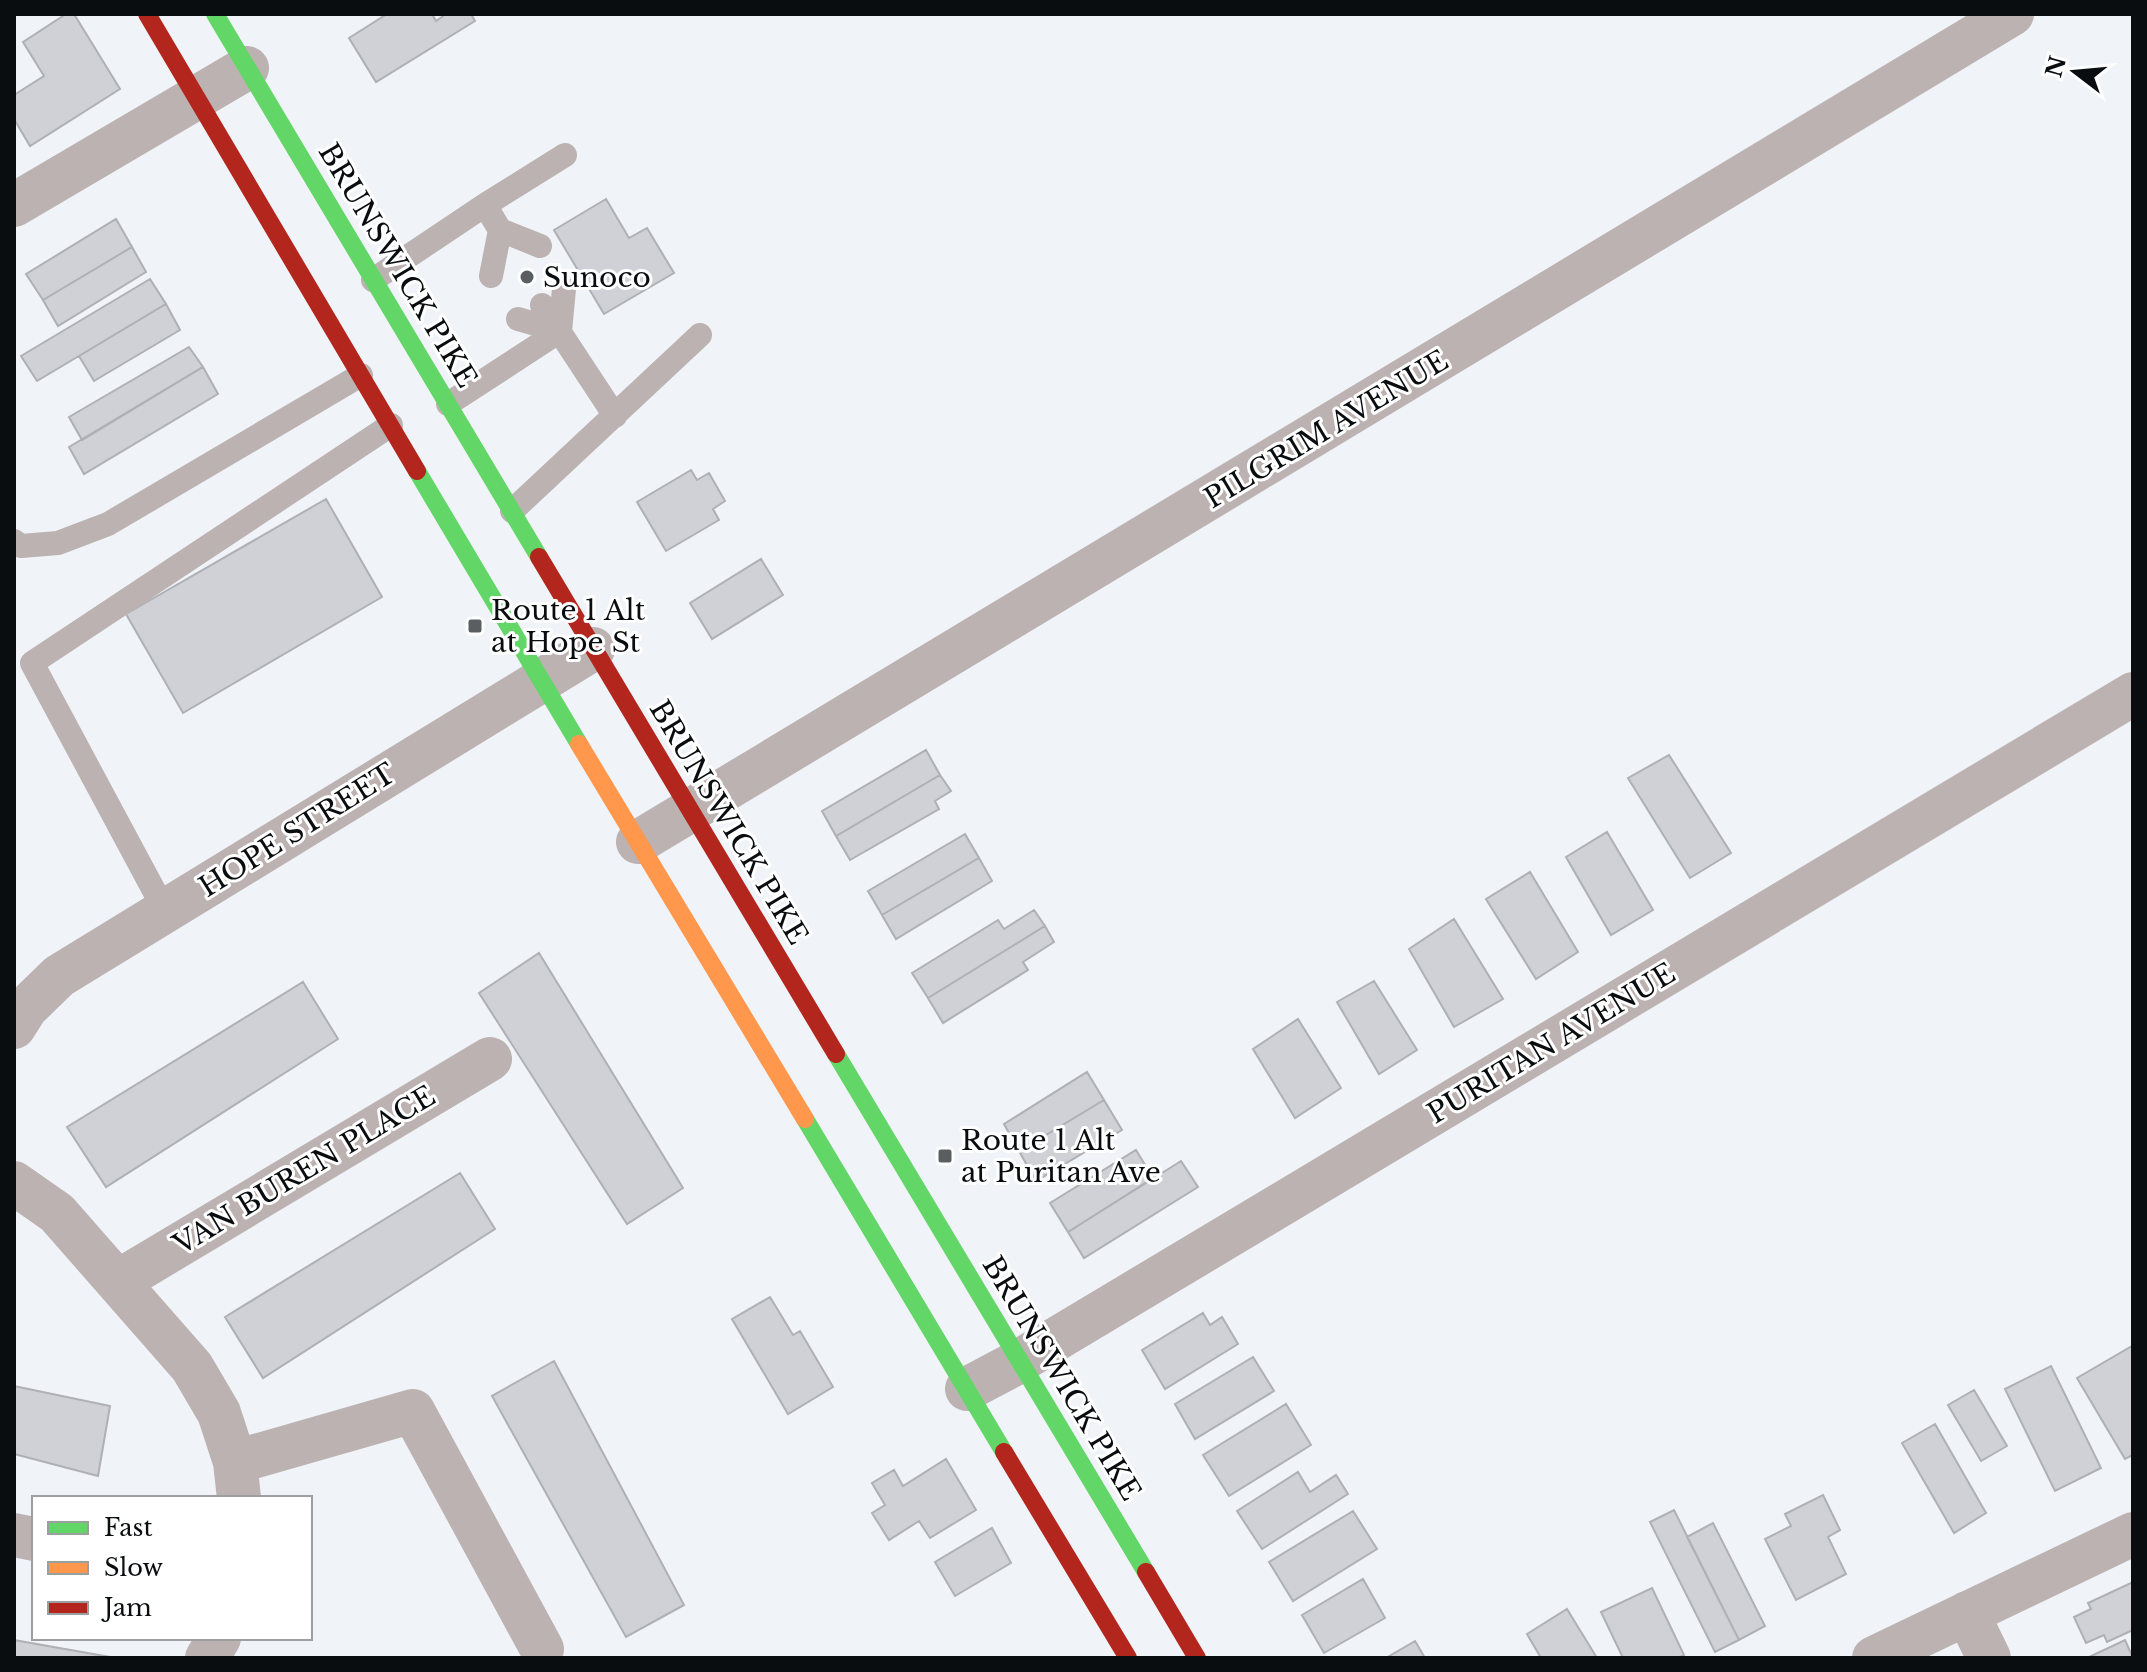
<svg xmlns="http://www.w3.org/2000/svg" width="2147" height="1672" font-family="'Libre Baskerville',serif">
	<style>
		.building { fill: #d0d1d6; stroke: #aeb0b4; stroke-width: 2 }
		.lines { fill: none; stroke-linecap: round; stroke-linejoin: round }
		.lane { stroke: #bbb2b1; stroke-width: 24 }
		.street { stroke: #bbb2b1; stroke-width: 44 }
		.fast { stroke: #63d668; stroke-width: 18 }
		.slow { stroke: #ff974d; stroke-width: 18 }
		.jam { stroke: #b3261e; stroke-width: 18 }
		.poi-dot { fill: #5a5e61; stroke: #fff; stroke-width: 3 }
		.labels { text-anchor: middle; stroke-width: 6; stroke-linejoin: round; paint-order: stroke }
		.street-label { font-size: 28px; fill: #0a0d0f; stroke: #fff }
		.poi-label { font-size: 28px; fill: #0a0d0f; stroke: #fff; text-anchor: start }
	</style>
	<rect width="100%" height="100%" fill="#f0f3f8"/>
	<path class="building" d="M66,14H74L120,89L30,146L14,119V95L44,76L23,42Z
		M387,14H432L436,21L446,14H471L475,21L376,82L349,38Z
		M606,199L629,238L647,228L674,273L604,314L554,230Z
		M116,219L132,247L43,300L26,274Z
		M132,247L146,272L58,326L43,300Z
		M150,279L166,304L37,381L21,356Z
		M166,304L180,330L94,381L79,356Z
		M189,347L203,367L82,440L69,417Z
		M203,367L218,394L84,474L69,447Z
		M691,470L697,480L709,473L725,501L713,509L719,520L666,551L637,502Z
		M326,499L382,597L183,713L126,614Z
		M761,559L783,595L712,639L690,603Z
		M926,750L940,775L836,836L822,811Z
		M1669,755L1731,853L1690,878L1628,778Z
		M940,775L951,791L935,801L939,809L850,860L836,836Z
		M1607,832L1653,910L1611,935L1566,857Z
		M965,834L979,858L882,915L868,891Z
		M979,858L992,881L896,939L882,915Z
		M1530,872L1578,952L1536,979L1486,899Z
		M1034,910L1045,926L928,998L912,973L998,920L1004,929Z
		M1454,919L1503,999L1454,1027L1409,949Z
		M1045,926L1054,942L1023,962L1028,970L943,1023L928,998Z
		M539,953L683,1188L627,1224L479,993Z
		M1374,981L1417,1050L1379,1074L1337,1002Z
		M303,982L338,1039L106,1187L67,1127Z
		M1298,1019L1341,1088L1295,1118L1253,1049Z
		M1087,1072L1104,1100L1019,1151L1004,1124Z
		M1104,1100L1122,1130L1036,1181L1019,1151Z
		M1136,1150L1153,1178L1068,1232L1050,1203Z
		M1181,1161L1198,1187L1084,1258L1068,1232Z
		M460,1173L495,1229L263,1378L225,1317Z
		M770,1297L793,1335L800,1331L833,1387L788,1414L732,1319Z
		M1203,1313L1210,1325L1222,1317L1238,1344L1165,1389L1142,1350Z
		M2132,1346L2133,1455L2125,1459L2077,1378Z
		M1253,1357L1274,1391L1195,1439L1175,1404Z
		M554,1361L684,1605L626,1637L492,1396Z
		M2051,1366L2101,1468L2055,1491L2005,1389Z
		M14,1386L110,1406L98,1476L14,1454Z
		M1974,1390L2007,1446L1981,1461L1948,1405Z
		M1286,1404L1311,1445L1229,1496L1203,1455Z
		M1935,1424L1986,1513L1954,1533L1902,1443Z
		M946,1459L976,1510L930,1538L919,1521L889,1540L872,1513L885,1505L872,1483L894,1470L903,1486Z
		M1298,1472L1310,1492L1336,1475L1348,1494L1262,1549L1237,1511Z
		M1823,1495L1840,1530L1828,1537L1846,1574L1796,1600L1765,1539L1791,1526L1785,1514Z
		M1674,1510L1739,1640L1715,1652L1650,1522Z
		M1353,1511L1377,1549L1293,1601L1269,1562Z
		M1713,1523L1765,1626L1739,1640L1687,1537Z
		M992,1528L1011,1563L955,1596L935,1562Z
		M1363,1579L1385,1618L1324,1653L1302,1615Z
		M2133,1582V1630L2107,1642L2104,1635L2086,1643L2074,1617L2091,1609L2088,1603Z
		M1652,1588L1684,1655L1678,1658H1623L1601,1612Z
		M1567,1609L1597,1658H1541L1527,1634Z
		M14,1640L116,1658H14Z
		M2125,1640L2133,1658H2087Z
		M1415,1641L1425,1658H1386Z"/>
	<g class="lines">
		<path class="lane" d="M485,205L565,155
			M491,276L500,230
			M373,280L485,205L500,230L540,246
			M542,305L615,416
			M518,319L560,331
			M448,404L560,331L564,289
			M512,511L700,335
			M14,541L21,546L58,543L108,524L361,375
			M165,911L32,663L391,425"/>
		<path class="street" d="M14,205L247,68
			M638,842L2012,14
			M14,1027L26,1008L59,976L593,649
			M14,1183L57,1213L192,1367L219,1413L235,1462L239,1498
			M119,1281L490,1059
			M967,1389L1018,1362L2133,694
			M235,1462L413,1411L542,1649
			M14,1535L34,1539
			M1967,1613L1989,1658
			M207,1658L219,1638
			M1874,1658L2133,1534"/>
		<path class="fast" d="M215,14L539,557
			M417,471L579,744
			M836,1054L1146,1572
			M805,1119L1004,1452"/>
		<path class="slow" d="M579,744L805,1119"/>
		<path class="jam" d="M147,14L417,471
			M539,557L836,1054
			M1004,1452L1128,1658
			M1146,1572L1197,1658"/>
	</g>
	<g class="poi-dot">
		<circle cx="527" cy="277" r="8"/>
		<rect x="467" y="618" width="16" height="16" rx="4"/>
		<rect x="937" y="1148" width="16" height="16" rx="4"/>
	</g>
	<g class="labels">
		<g class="street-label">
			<text transform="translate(398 265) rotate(59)" y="10">BRUNSWICK PIKE</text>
			<text transform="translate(1326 429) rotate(-31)" y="10">PILGRIM AVENUE</text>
			<text transform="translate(729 822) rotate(59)" y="10">BRUNSWICK PIKE</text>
			<text transform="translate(297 830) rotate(-32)" y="10">HOPE STREET</text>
			<text transform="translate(1551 1043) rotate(-31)" y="10">PURITAN AVENUE</text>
			<text transform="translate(304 1170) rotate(-31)" y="10">VAN BUREN PLACE</text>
			<text transform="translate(1062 1378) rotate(59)" y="10">BRUNSWICK PIKE</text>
		</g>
		<g class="poi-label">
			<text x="543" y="287">Sunoco</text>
			<text x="491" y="620">Route 1 Alt<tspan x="491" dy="32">at Hope St</tspan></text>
			<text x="961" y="1150">Route 1 Alt<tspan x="961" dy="32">at Puritan Ave</tspan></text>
		</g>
	</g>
	<rect width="2147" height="1672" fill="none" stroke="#0a0d0f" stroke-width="32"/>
	<rect x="32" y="1496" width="280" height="144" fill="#ffffff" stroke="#9d9e9f" stroke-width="2"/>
	<rect x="48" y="1522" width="40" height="12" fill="#63d668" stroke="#9d9e9f" stroke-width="2"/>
	<text x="104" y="1536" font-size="24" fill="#0a0d0f">Fast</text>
	<rect x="48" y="1562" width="40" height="12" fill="#ff974d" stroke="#9d9e9f" stroke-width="2"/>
	<text x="104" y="1576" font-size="24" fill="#0a0d0f">Slow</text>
	<rect x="48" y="1602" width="40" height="12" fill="#b3261e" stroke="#9d9e9f" stroke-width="2"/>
	<text x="104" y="1616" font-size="24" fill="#0a0d0f">Jam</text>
	<g transform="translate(2075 72) rotate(286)" stroke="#ffffff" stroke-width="6" paint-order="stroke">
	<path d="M0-6L14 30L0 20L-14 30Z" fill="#0a0d0f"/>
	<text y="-12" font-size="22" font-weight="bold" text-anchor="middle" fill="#0a0d0f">N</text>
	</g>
</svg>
